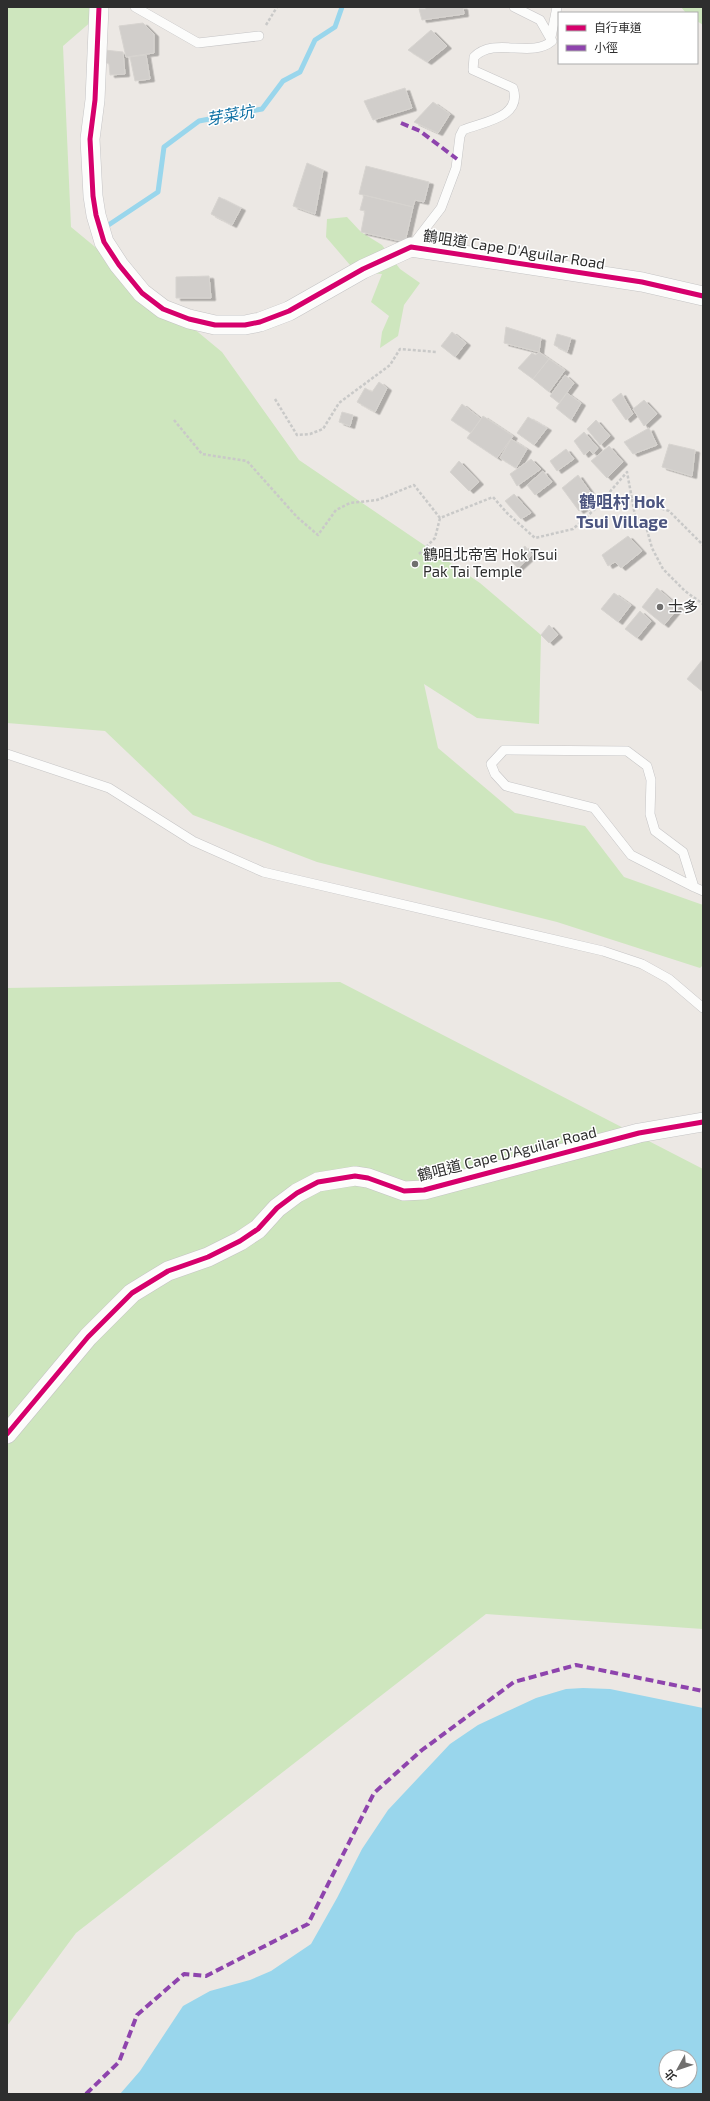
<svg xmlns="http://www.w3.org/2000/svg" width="710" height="2101" font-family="'Exo 2','Noto Sans TC',sans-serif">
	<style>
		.green { fill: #cee6be }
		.water { fill: #99d6ec; fill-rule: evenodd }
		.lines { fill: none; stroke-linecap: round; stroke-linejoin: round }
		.stream { stroke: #99d6ec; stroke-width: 5 }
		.building { fill: #d1cecb; stroke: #d7d4d0; filter: url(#shadow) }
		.service-casing { stroke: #c5c4c5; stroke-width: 10 }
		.minor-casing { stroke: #c5c4c5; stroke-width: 20 }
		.path { stroke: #c9c9c8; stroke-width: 2.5; stroke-dasharray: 3 2; stroke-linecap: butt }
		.service { stroke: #fcfcfb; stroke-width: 9 }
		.minor { stroke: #fcfcfb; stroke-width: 19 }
		.quiet { stroke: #8e44ad; stroke-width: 4; stroke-dasharray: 8 4; stroke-linecap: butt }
		.cycleway-casing { stroke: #fff; stroke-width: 8 }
		.cycleway { stroke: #d6006c; stroke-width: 5 }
		.poi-dot { fill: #706f6e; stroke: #fff; stroke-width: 1.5 }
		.labels { text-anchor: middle; stroke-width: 3; stroke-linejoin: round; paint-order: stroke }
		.street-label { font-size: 15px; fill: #2e2e2e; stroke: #fff }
		.poi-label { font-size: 15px; fill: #2e2e2e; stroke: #fff; text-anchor: start }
		.water-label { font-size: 16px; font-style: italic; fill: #0d6fa3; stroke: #fff }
		.quarter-label { font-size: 17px; font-weight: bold; fill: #4d5680; stroke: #fff }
	</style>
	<defs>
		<filter id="shadow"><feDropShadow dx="4.5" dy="2.5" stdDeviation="0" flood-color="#0004"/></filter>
	</defs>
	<rect width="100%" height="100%" fill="#ece8e4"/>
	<path class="green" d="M7,7H108L63,46L71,227L222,352L299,460L480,583L541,635L539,724L477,718L424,684L438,748L515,813L585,826L624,877L703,905V965L700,968L557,922L317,862L193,815L105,731L7,723Z
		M681,7H703V25L697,21V13H686Z
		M347,217L361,232L382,245L400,269L420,283L404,305L398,336L380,348L382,332L389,316L371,302L382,274L356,272L326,237L327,219Z
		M340,982L703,1169V1629L486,1614L76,1933L7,2026V988Z"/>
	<path class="water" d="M583,1688L610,1689L703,1708V2094H120L140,2071L183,2006L210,1991L250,1980L271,1971L311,1944L337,1898L362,1849L388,1810L450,1744L478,1725L536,1698L566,1689ZM666,2057H690V2081H666Z"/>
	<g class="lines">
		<path class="stream" d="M104,228L158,192L164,147L199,121L262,109L283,81L300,72L315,40L335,27L342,7"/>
	</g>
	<path class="building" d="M425,7H463L464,14L422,20L419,9H426Z
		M143,23L154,34V53L126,57L119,26Z
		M431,30L447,46L427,62L408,50Z
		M105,50L123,52L125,74L110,75L109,64L105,62Z
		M146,55L150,79L135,81L130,57Z
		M405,88L412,108L373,120L364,101Z
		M433,102L450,114L438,133L414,122Z
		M307,163L323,170L315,214L293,206Z
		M366,166L429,182L424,202L415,200L413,207L359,194Z
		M364,195L413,207L405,242L361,232L365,211L360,210Z
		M219,197L241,208L232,225L211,214Z
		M209,276L211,298H176V277Z
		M506,327L541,338L539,352L504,343Z
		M452,332L466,343L455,357L441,346Z
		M557,334L571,338L567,352L554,345Z
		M539,352L549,359L533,379L518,368L532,353L536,355Z
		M549,359L565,370L549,392L533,379Z
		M565,375L574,383L559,403L550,396Z
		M379,382L387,388L375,412L357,402L365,388L372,392Z
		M567,393L581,403L571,420L556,408Z
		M621,393L633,414L626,420L612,400Z
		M644,400L657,414L644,426L633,409Z
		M462,404L481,419L471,433L451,420Z
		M342,412L353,415L350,426L339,422Z
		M483,416L513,436L497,458L467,438Z
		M528,417L547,428L534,445L517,433Z
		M596,420L610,436L600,445L587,429Z
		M649,428L657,445L633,454L624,442Z
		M584,432L598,448L593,454L590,450L584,455L574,441Z
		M511,439L527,449L516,468L500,458Z
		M669,444L695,450L692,476L662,467Z
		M609,446L623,462L607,478L591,461Z
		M566,449L574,459L557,471L550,461Z
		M531,459L541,469L517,486L510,474Z
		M459,461L479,482L469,491L450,472Z
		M543,471L552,482L535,495L527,485Z
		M578,475L596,500L579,511L562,488Z
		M514,494L531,513L521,519L505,501Z
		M628,536L642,551L621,568L615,562L608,566L602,555Z
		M525,546L532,555L518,568L509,559Z
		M657,588L679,607L664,625L642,607Z
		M614,593L631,605L618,622L601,609Z
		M640,611L651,621L637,638L625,629Z
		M549,625L558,635L549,643L541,635Z
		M703,659V692L687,679Z"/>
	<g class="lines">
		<defs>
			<path id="service" d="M135,7L198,43L259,36
				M551,37L557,7
				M411,247L441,208L456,168L460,136L463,130C482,122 523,118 513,88L473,70L474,57C495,36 531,59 552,41L540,20L514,7
				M7,754L109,788L193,841L263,872L603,951L642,964L669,979L703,1008
				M694,887L683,852L655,831L650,814L651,780L647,766L627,751L504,750L491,764L495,774L506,786L594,808L631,855L694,887L703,891"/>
			<path id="minor" d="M99,7L95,100L90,139L93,196L96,215L104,242L119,265L142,293L163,309L189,319L215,325H245L260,322L289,311L363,269L411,247L642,282L703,296
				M7,1434L88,1337L132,1293L168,1271L208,1257L240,1241L258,1229L277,1208L297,1193L318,1182L355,1176L368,1178L404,1191L424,1190L639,1133L703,1122"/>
		</defs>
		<use href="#service" class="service-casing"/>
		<use href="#minor" class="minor-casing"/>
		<path class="path" d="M266,25L277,7
			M275,399L297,435L310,434L323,429L339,403L390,365L400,349L437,352
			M174,420L202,454L247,461L297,517L318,535L336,510L350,503L377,500L414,485L440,518L493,497L507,513L535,538L573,529L595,509L627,472L632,499L669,511L703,545
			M632,499L635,516L647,530L652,548L663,569L685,591L703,604
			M419,554L435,538L440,518"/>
		<use href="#service" class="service"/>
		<use href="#minor" class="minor"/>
		<path class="quiet" d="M401,123L420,131L457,159
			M86,2094L119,2062L137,2015L184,1974L206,1976L308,1924L374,1793L422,1750L514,1682L576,1665L703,1691"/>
		<defs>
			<path id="cycleway" d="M99,7L95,100L90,139L93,196L96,215L104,242L119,265L142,293L163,309L189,319L215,325H245L260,322L289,311L363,269L411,247L642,282L703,296
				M7,1434L88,1337L132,1293L168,1271L208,1257L240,1241L258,1229L277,1208L297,1193L318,1182L355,1176L368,1178L404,1191L424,1190L639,1133L703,1122"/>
		</defs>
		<use href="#cycleway" class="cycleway-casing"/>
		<use href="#cycleway" class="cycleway"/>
	</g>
	<g class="poi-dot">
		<circle cx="415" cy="564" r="4"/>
		<circle cx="660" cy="607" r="4"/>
	</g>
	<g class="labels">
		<g class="street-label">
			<text transform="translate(514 250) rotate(9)" y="5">鶴咀道 Cape D'Aguilar Road</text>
			<text transform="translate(507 1154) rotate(-14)" y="5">鶴咀道 Cape D'Aguilar Road</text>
		</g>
		<g class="poi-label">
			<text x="423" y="560">鶴咀北帝宮 Hok Tsui<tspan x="423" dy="17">Pak Tai Temple</tspan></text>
			<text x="668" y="612">士多</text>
		</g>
		<g class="water-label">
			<text transform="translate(230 115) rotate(-10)" y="6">芽菜坑</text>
		</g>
		<g class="quarter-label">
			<text x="622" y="508">鶴咀村 Hok<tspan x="622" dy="20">Tsui Village</tspan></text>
		</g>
	</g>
	<rect width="710" height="2101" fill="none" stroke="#2e2e2e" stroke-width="16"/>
	<rect x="558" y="12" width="140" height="52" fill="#ffffff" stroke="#ababab"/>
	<rect x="566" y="25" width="20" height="6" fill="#d6006c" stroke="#ababab"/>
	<text x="594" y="32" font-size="12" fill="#2e2e2e">自行車道</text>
	<rect x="566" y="45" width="20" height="6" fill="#8e44ad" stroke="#ababab"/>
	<text x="594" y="52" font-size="12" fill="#2e2e2e">小徑</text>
	<g transform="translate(678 2069) rotate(230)"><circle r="19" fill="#ffffff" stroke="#ababab"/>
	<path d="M0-3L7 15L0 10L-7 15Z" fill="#706f6e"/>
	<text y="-6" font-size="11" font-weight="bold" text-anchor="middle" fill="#2e2e2e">北</text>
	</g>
</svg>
